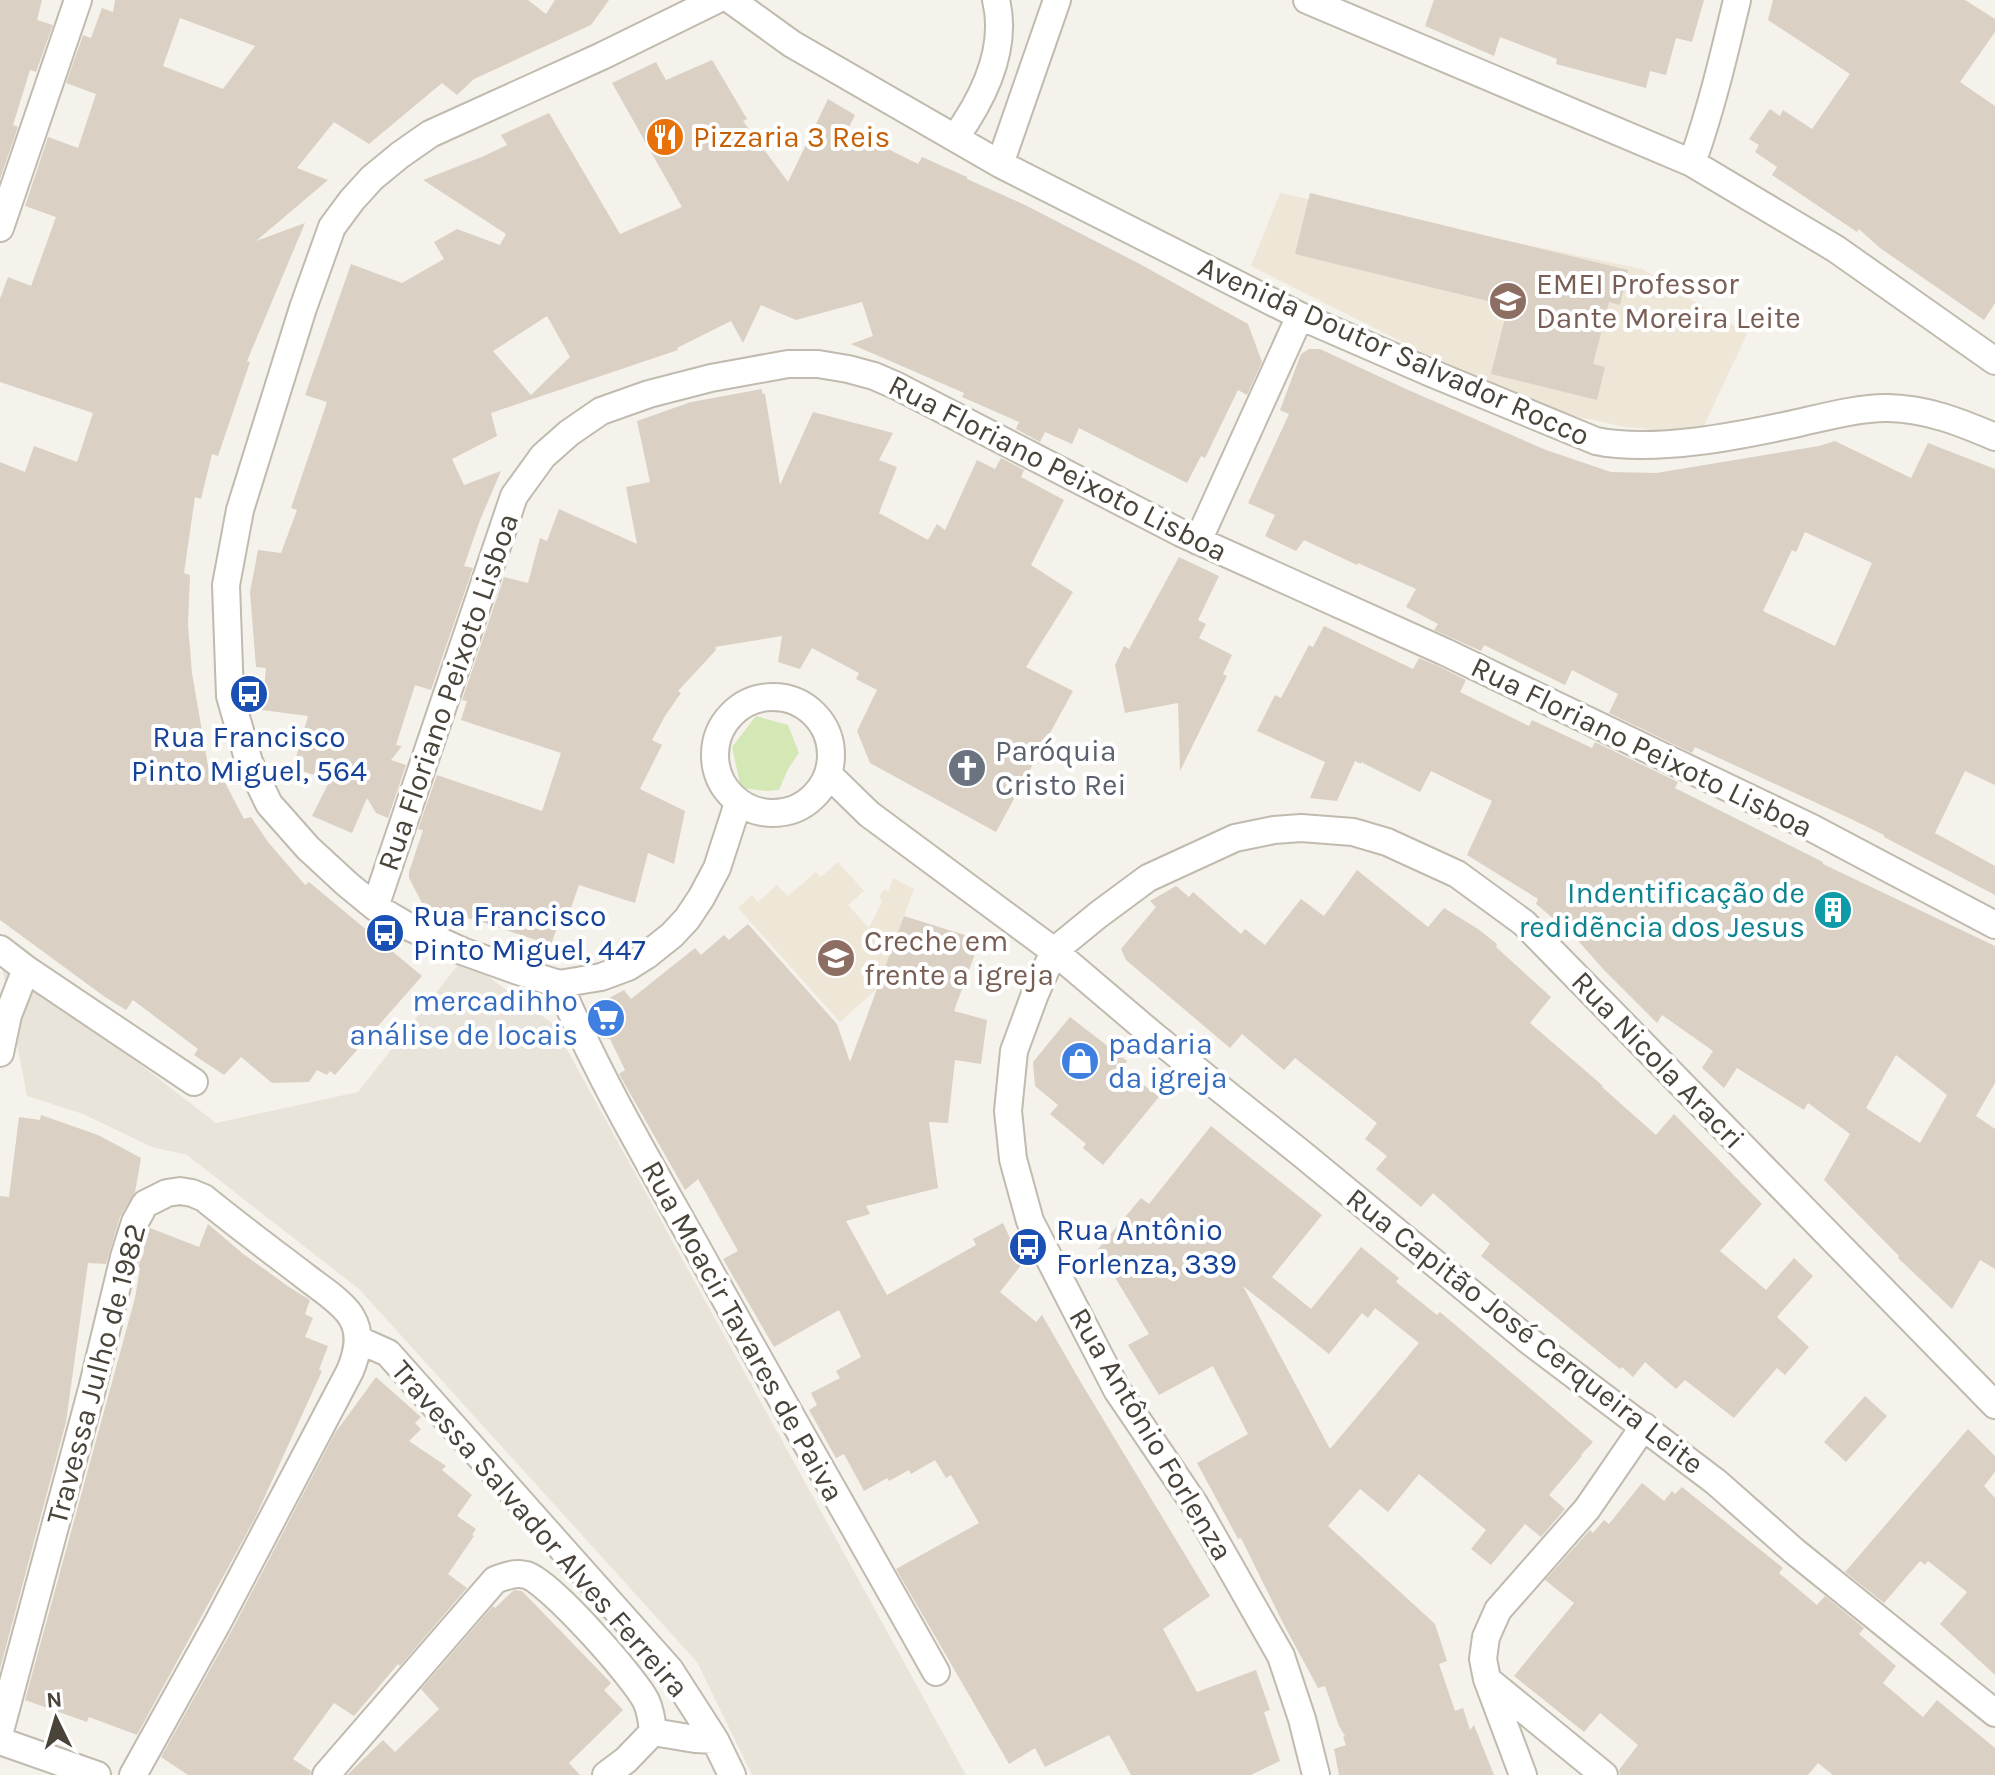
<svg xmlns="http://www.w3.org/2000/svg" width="1995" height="1775" font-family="Karla,sans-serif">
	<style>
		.residential { fill: #e9e4da }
		.education { fill: #eee6d6 }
		.green { fill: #d4e8b6 }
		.building { fill: #dad0c4; fill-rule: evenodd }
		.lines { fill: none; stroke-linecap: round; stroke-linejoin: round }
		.street-casing { stroke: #c1baae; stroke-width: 30 }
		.street { stroke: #fff; stroke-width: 26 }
		.labels { text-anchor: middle; stroke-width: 8; stroke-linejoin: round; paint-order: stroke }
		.food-label { font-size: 30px; fill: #c56008; stroke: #fff; text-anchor: start }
		.education-label { font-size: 30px; fill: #785e54; stroke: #fff; text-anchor: start }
		.street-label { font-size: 30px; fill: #4a4339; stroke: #fff }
		.transit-label { font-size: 30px; fill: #164399; stroke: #fff; text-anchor: start }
		.worship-label { font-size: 30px; fill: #5b616d; stroke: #fff; text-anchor: start }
		.culture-label { font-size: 30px; fill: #0d838f; stroke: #fff; text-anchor: end }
		.shop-label { font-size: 30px; fill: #366cbe; stroke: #fff; text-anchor: end }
	</style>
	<rect width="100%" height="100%" fill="#f5f2ec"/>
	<path class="residential" d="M0,956L216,1123L358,1092L461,961L475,967L553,1024L966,1775H752L697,1662L359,1289L187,1155L152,1147L83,1114L27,1096Z"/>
	<path class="education" d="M1280,193L1642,269L1747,334L1700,434L1625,427L1551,411L1496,389L1251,266Z
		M838,862L864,891L848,905L869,928L882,901L879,896L885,889L888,892L893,878L914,889L878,988L840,1022L738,908L752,895L758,902L777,885L788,896L816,872L821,877Z"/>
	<path class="green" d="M756,716L788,725L799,753L788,769L779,790L766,791L741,788L732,747Z"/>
	<path class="building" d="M0,0H42L37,20L53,25L36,72L30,70L13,125L18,127L0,179Z
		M115,0H528L546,14L555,0H609L591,25L474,79L457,95L442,83L369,144L334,122L297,168L328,180L256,241L305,223L247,361L250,362L218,456L212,454L201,499L195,497L184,573L190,575L188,625L192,673L209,772L219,771L244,819L251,817L268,842L305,885L309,882L422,976L335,1075L330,1071L327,1075L317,1070L309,1082L272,1083L241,1057L224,1075L194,1055L198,1049L133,1000L126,1010L105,997L0,920V462L25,472L34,446L77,462L93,413L0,382V299L8,277L31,286L56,217L25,206L48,137L78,148L96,94L66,83L83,35L91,38L102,8L113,12ZM180,18L255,46L223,89L163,66Z
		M1434,0H1704L1692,42L1676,38L1666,75L1650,71L1646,88L1556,64L1557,59L1500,37L1494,56L1425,26Z
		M1773,0H1965L1995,19V32L1960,82L1995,106V303L1984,320L1880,248L1859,229L1857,232L1772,175L1777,167L1755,152L1759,145L1749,139L1770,109L1780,116L1783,110L1812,129L1850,74L1768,20Z
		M712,60L747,119L743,121L788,182L828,99L855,115L848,129L918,164L922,157L967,177V179L1025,205L1138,263L1248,324L1262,362L1247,395L1238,390L1205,458L1201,456L1187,483L1079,428L1072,444L1045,432L1040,442L1016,429L1019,422L962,397L964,393L851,344L873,336L862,302L796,320L761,305L743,343L731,321L677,348L678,350L491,413L497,436L452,459L464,485L501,471L480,520L464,566L473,568L431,690L415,685L396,745L402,746L391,760L406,765L388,818L376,813L367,798L352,833L312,816L330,780L293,768L308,716L262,710L266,668L256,667L250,592L258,550L281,553L297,510L291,508L327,402L305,395L351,264L402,283L444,259L434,242L457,229L500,245L506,234L423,180L484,156L507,145L501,135L549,113L620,234L682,207L612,83L656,62L666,80ZM547,316L570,357L531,395L493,351Z
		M1310,193L1628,270L1620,305L1609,302L1593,364L1605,367L1597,400L1491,374L1508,306L1295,254Z
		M1309,349H1320L1406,389L1546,450L1611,472L1656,473L1819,446L1835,441L1911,478L1928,443L1995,469V785L1965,771L1935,833L1995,866V895L1884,837V835L1849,818L1695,747L1692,753L1609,713L1618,694L1572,670L1565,685L1484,645L1481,651L1434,630L1438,624L1406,607L1416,589L1358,563L1357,565L1304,540L1296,551L1265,536L1275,515L1248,503L1289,414L1280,410L1301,354ZM1805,532L1872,563L1835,646L1763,611L1792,550L1796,552Z
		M762,389V393L765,394L780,485L813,412L893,433L879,460L897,467L879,513L928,540L937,524L945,530L977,460L995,469L1001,458L1024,470L1021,477L1064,500L1031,565L1073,592L1026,667L1073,691L996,832L870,763L857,731L877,690L856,679L859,673L812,648L800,669L778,662L782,636L715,647L716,650L678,691L681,693L665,716L652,740L662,745L640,789L685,811L674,864L648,853L635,903L579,885L565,925L559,922L551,945L482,922L452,914L450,917L423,905L409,878V872L423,830L418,829L437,775L542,811L561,753L461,720L467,701L462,700L504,577L528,583L540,538L547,541L559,509L637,544L626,487L650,482L637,421L691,402Z
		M1179,557L1219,576L1198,620L1206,624L1199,638L1232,655L1223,674L1227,676L1180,771L1178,703L1125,713L1115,665L1124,646L1129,649Z
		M1324,626L1413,669L1419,658L1438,666L1466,680L1460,692L1529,726L1532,720L1592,748L1595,742L1678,782L1675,788L1823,862V864L1995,946V1083L1976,1116L1995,1129V1269L1980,1260L1952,1309L1898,1258L1899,1256L1824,1180L1850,1134L1808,1103L1804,1110L1737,1068L1724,1088L1702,1068L1713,1051L1662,1015L1657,1023L1603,969L1574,936L1536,904L1538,899L1467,855L1492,801L1431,771L1420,792L1361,762V764L1355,761L1337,801L1310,798L1325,762L1257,731L1275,695L1281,698L1309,645L1313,647ZM1896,1055L1947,1095L1920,1143L1866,1108Z
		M1357,870L1428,927L1444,908L1478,929L1497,944L1496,947L1551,997L1530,1023L1603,1086L1602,1087L1656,1135L1674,1114L1762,1204L1720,1251L1766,1290L1794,1258L1813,1276L1777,1317L1809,1347L1785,1375L1777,1368L1734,1418L1685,1380L1676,1389L1645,1362L1633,1377L1622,1367L1620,1369L1481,1256L1490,1244L1433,1193L1421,1207L1376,1169L1387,1156L1365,1139L1377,1123L1295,1058L1284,1070L1242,1034L1230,1048L1126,960L1121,949L1156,907L1150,901L1176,886L1189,897L1193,892L1241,934L1245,929L1265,945L1301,899L1324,916Z
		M904,916L968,936L976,951L954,1011L987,1020L981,1064L955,1060L948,1123L929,1122L938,1188L866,1206L870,1214L846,1221L887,1295L976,1245L973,1239L1003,1223L1022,1264L1000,1292L1036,1322L1042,1315L1083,1386L1210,1596L1163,1629L1197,1692L1256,1670L1270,1710L1264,1712L1280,1761L1251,1775H1131L1109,1735L1045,1767L1035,1748L1009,1764L896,1569L979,1523L951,1475L946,1478L935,1460L911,1474L909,1470L889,1481L887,1478L864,1491L844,1454L836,1458L809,1410L817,1405L811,1393L840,1378L836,1371L861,1357L839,1310L774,1347L723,1259L738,1251L698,1179L685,1190L619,1074L625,1070L610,1039L601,1038L596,1027V1013L609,998L624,990L631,999L695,948L701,955L724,935L729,940L748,924L837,1024L850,1062Z
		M1070,1017L1127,1061L1122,1068L1159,1097L1103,1165L1083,1148L1086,1144L1050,1114L1058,1105L1035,1086L1033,1062Z
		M41,1115L98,1135L141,1158L135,1192L120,1217L106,1264L88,1263L66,1422L0,1669V1196L9,1197L19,1117L40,1120Z
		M1211,1126L1322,1215L1272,1277L1311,1309L1361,1247L1399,1278L1396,1282L1437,1315L1440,1312L1593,1442L1581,1455L1582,1456L1549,1495L1565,1509L1541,1537L1525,1524L1491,1565L1471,1549L1486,1530L1419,1474L1388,1512L1360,1489L1328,1526L1435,1624L1447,1661L1439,1664L1455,1711L1463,1708L1470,1730L1474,1725L1494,1775H1339L1334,1749L1346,1745L1343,1737L1345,1736L1339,1726L1325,1686L1318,1688L1284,1625L1241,1538L1238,1539L1197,1463L1248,1434L1213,1366L1159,1395L1128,1345L1149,1334L1098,1249L1141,1198L1149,1204ZM1243,1286L1329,1354L1362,1313L1368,1318L1375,1308L1419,1343L1330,1449Z
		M208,1224L242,1253L289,1287L310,1300L305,1314L313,1318L305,1337L328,1346L319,1370L322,1371L255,1518L137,1735L89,1717L87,1722L25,1700L135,1298L140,1268L138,1267L150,1228L199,1247Z
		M376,1377L421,1417L415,1423L421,1429L409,1441L446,1466L442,1470L472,1495L457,1516L476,1529L472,1535L474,1536L448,1574L467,1588L400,1666L398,1664L354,1716L334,1703L293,1759L311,1771L310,1775H188L161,1757L232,1630L335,1433Z
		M1865,1396L1887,1416L1846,1462L1824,1442Z
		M1968,1429L1995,1456V1472L1984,1486L1995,1498V1675L1940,1624L1967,1592L1928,1561L1925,1565L1920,1561L1884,1603L1845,1572Z
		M1642,1483L1664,1501L1672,1491L1675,1494L1682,1487L1783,1568L1779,1573L1817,1605L1825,1596L1864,1628L1859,1634L1896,1666L1883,1683L1923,1717L1937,1700L1995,1748V1775H1833L1818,1763L1808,1775H1620L1619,1770L1638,1745L1600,1713L1584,1732L1514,1676L1574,1603L1545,1580L1590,1530L1593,1533L1604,1520L1609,1524Z
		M514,1590L522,1591L611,1683L604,1690L623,1710L569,1763L580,1775H347L383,1740L395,1752L439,1709L421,1689L493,1606L495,1608Z"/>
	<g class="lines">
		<defs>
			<path id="street" d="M716,0L602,56L430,134L400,155L372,178L352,200L332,227L303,308L240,510L226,585L230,696L249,762L269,804L308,848L347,884L375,907L409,927L462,951L515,970L559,984L601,977L628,967L647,955L672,935L687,919L701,898L717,868L738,803
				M731,0L792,44L1000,164L1300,316L1431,373L1596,441C1654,453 1739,436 1798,423C1824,417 1863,407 1889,408C1927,409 1960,422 1995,437
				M1307,0L1692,163L1836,249L1995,361
				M955,138C983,99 1008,49 996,0
				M1692,163C1711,110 1724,55 1737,0
				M1000,164L1057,0
				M0,228L78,0
				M1198,541L1300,316
				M715 755a58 58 0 1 1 116 0a58 58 0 1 1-116 0Z
				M828,774L869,814L1054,951L1154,1036L1302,1154L1528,1340L1716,1482L1794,1551L1995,1713
				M375,907L514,496L543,456L569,433L601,411L649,394L711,378L788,364H818L848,369L874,376L897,386L1181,533L1445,652L1812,828L1995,925
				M0,949L26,969L194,1082
				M559,984C598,1076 648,1161 697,1248C775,1390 857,1531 936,1672
				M0,1053L8,1015L26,969
				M359,1340L388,1353L670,1670L715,1740L732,1775
				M1489,1681L1604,1775
				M0,1731L92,1389L124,1257L135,1222L145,1204L167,1193L180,1191L192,1193L204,1198C237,1225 272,1251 306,1277C320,1288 344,1303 352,1318C362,1335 357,1354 350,1371L218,1622L133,1775
				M653,1732L695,1739L715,1740
				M0,1741L97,1775
				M326,1775L495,1580C505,1576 516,1572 526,1575C548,1580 635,1678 646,1701C651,1711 652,1722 653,1732L626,1760L606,1775
				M1316,1775L1302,1719L1281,1656L1195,1505L1117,1390L1030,1221L1013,1159L1008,1111L1014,1051L1035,994L1054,951L1098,915L1148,878L1235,838L1274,830L1301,828L1353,832L1387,842L1457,874L1524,923L1995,1405
				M1523,1775L1487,1679L1483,1659L1486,1637L1498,1610L1587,1509L1644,1426"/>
		</defs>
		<use href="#street" class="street-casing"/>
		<use href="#street" class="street"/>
	</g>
	<defs>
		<symbol id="restaurant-disc" viewBox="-11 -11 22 22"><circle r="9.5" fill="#e8710a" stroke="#fff"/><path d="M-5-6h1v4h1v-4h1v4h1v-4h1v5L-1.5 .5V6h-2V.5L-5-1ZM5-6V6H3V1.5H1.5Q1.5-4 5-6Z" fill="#fff"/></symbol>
		<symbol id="school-disc" viewBox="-11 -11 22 22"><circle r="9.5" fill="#8d6e63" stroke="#fff"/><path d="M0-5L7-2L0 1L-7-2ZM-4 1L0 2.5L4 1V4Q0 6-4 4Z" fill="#fff"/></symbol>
		<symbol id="bus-disc" viewBox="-11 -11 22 22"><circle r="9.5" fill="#1a4fb4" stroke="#fff"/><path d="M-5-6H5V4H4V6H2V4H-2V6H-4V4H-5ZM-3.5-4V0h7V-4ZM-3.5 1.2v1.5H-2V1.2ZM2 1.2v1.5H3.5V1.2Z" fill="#fff"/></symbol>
		<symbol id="church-disc" viewBox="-11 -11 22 22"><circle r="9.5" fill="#6b7280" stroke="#fff"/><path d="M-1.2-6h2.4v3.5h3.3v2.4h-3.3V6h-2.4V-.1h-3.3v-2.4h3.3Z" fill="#fff"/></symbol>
		<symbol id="building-disc" viewBox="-11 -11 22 22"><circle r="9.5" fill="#0f9aa8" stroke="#fff"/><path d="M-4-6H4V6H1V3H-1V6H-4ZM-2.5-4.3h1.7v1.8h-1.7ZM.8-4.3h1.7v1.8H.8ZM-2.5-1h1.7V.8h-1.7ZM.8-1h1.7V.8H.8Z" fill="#fff"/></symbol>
		<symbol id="supermarket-disc" viewBox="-11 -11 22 22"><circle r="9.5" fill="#3f7fe0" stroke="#fff"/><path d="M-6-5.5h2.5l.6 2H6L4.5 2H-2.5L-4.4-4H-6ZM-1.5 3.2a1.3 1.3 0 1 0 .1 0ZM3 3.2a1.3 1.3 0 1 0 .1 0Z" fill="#fff"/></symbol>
		<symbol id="shop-disc" viewBox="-11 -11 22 22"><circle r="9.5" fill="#3f7fe0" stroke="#fff"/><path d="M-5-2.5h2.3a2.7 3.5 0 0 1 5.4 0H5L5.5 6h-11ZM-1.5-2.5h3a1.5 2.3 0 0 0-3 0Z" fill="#fff"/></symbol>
	</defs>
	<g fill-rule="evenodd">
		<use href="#restaurant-disc" x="643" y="115" width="44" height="44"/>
		<use href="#school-disc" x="1486" y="279" width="44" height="44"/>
		<use href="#bus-disc" x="227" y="672" width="44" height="44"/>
		<use href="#church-disc" x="945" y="746" width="44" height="44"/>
		<use href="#building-disc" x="1811" y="888" width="44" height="44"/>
		<use href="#bus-disc" x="363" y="911" width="44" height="44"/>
		<use href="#school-disc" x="814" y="936" width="44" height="44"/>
		<use href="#supermarket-disc" x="584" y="996" width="44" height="44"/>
		<use href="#shop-disc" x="1058" y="1039" width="44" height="44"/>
		<use href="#bus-disc" x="1006" y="1225" width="44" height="44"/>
	</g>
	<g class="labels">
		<g class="food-label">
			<text x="693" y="147">Pizzaria 3 Reis</text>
		</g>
		<g class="education-label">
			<text x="1536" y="294">EMEI Professor<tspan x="1536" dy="34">Dante Moreira Leite</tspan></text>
			<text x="864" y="951">Creche em<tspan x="864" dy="34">frente a igreja</tspan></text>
		</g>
		<g class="street-label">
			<text transform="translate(1394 351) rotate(24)" y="10">Avenida Doutor Salvador Rocco</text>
			<text transform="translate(1058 468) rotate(27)" y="10">Rua Floriano Peixoto Lisboa</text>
			<text transform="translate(448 692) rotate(-71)" y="10">Rua Floriano Peixoto Lisboa</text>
			<text transform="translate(1642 747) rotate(26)" y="10">Rua Floriano Peixoto Lisboa</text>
			<text transform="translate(1658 1060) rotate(46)" y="10">Rua Nicola Aracri</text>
			<text transform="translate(743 1331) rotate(61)" y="10">Rua Moacir Tavares de Paiva</text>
			<text transform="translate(1525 1331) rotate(38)" y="10">Rua Capitão José Cerqueira Leite</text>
			<text transform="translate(96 1374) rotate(-75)" y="10">Travessa Julho de 1982</text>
			<text transform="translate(1151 1434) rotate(59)" y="10">Rua Antônio Forlenza</text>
			<text transform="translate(540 1529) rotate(49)" y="10">Travessa Salvador Alves Ferreira</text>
		</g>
		<g class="transit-label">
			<text x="249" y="747" text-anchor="middle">Rua Francisco<tspan x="249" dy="34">Pinto Miguel, 564</tspan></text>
			<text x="413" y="926">Rua Francisco<tspan x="413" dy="34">Pinto Miguel, 447</tspan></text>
			<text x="1056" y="1240">Rua Antônio<tspan x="1056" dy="34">Forlenza, 339</tspan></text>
		</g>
		<g class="worship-label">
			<text x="995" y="761">Paróquia<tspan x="995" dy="34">Cristo Rei</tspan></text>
		</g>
		<g class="culture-label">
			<text x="1805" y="903">Indentificação de<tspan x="1805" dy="34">redidẽncia dos Jesus</tspan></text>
		</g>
		<g class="shop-label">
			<text x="578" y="1011">mercadihho<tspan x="578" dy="34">análise de locais</tspan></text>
			<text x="1108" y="1054" text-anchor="start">padaria<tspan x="1108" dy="34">da igreja</tspan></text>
		</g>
	</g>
	<g transform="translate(56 1719) rotate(355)" stroke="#ffffff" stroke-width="6" paint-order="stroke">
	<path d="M0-6L14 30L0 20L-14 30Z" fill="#4a4339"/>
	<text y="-12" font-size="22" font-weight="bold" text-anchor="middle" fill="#4a4339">N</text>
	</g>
</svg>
